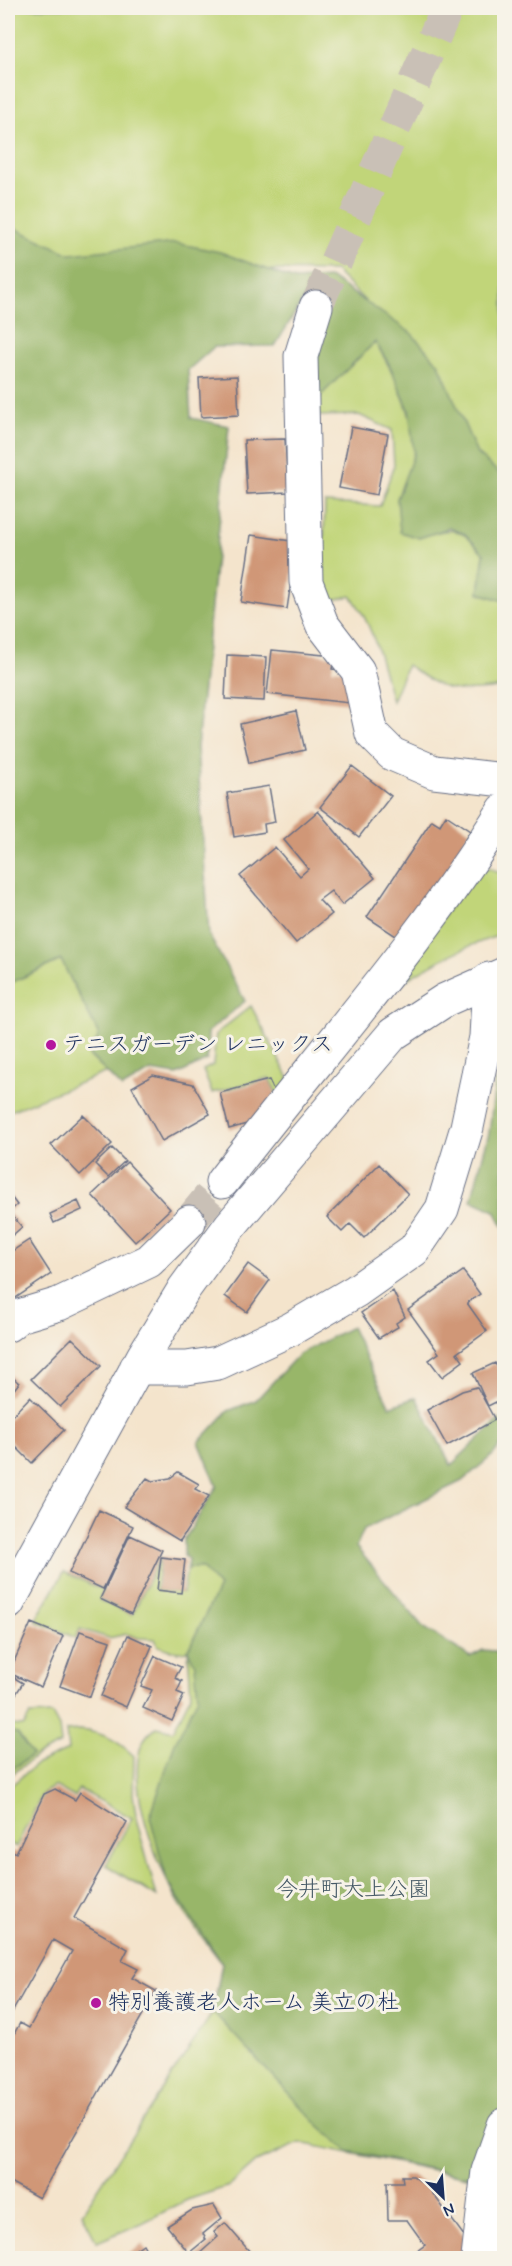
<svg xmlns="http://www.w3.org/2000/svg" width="512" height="2266" font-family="Mynerve,'Klee One',sans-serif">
<rect width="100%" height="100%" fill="#f7f3e8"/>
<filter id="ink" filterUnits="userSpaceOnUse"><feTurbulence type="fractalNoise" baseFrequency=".0167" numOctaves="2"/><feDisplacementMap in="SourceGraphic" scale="12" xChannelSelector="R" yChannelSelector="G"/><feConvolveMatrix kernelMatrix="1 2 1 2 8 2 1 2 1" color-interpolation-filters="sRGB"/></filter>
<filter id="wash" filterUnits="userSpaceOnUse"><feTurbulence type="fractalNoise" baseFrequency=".008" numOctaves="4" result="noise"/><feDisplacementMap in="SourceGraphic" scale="24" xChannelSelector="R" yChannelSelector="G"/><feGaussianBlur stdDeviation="1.35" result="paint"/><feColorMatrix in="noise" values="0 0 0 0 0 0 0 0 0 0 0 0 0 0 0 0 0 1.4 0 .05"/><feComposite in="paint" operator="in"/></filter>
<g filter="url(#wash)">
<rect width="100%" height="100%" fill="#f4e4cc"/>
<path fill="#c1d579" stroke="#6e826c" stroke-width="1.5" d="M8 8H504V518L398 334 335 271 257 270 8 334Z
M375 342C391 367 421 426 413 455 410 470 402 485 397 499L419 538C454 526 459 526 484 554L479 593 504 601V685C496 690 486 689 477 690 444 693 433 683 407 665L392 701C382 666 374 625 351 596L327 601 323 571 325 503 380 506 394 465 392 430 359 415 318 416 315 401Z
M482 865 504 874V934C459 947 420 970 381 996Z
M61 960 99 1035 89 1056 107 1072 8 1112V984Z
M251 1006 292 1084 280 1100 269 1078 212 1093 203 1070 213 1065 216 1034Z
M160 1557 156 1590 183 1593 187 1568H202L219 1587 188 1650 504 1718V2105L482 2180 300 2143 256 2162 229 2186 187 2200 142 2223 97 2242 82 2213 213 2012 222 1963C202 1938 180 1909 167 1880 151 1847 115 1750 157 1727L173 1731 191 1695 188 1651 177 1652 158 1646 155 1639 139 1638 127 1634 109 1638 80 1629 76 1638 35 1621 64 1572 103 1590 99 1600 132 1615Z
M52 1714 59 1727 61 1744 36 1756 8 1777V1725L24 1726 30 1715Z
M80 1730C104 1733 117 1740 134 1756L133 1794 137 1822 157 1897 106 1865 132 1818 79 1789 74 1797 55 1786 43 1793 16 1847 8 1842V1788L37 1764 68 1750 66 1731Z"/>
<path fill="#98b669" stroke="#5a7264" stroke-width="1.5" d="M8 227H12L70 254 176 243 220 252 295 280 331 278 411 333 439 364 477 454 504 477V601L479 593 484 554 465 534 449 528 419 538 400 532 397 499 414 453 409 410 389 364 375 342 315 401 304 298 275 346 214 347 188 370 191 418 229 426 197 747 209 935 245 1001 208 1032 207 1060 177 1075 151 1071 122 1088 89 1055 99 1035 61 960 8 984Z
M504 1073V1228L495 1211 471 1200 489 1133 495 1083Z
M351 1327 390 1407 416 1397 451 1465 504 1415V1441L493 1455 462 1481 364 1529 356 1547 423 1627 470 1657 483 1650 504 1652V2046L500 2057C512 2096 493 2142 482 2180L348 2151 315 2122 213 2012 222 1963 167 1881 150 1817 174 1745 198 1697 195 1665 188 1650 219 1587 202 1568H187L188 1559 184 1556V1540L217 1486 199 1442 228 1411 256 1400 299 1354Z
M8 1730 18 1734 32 1755 8 1772Z
M504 2147V2222H492Z"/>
<g id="blocks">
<path fill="#d09777" d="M237 376 239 415 201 417 199 378Z
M351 427 388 434 377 495 339 488Z
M285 439 288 492 247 494 244 440Z
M251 535 297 542 287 609 241 602Z
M272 650 334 656 332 669 353 671 350 703 267 694Z
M227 655 266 657 264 701 225 699Z
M296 711 305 750 249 763 240 724Z
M352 766 391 796 359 837 320 807Z
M269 786 275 822 264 824 265 832 234 837 227 793Z
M318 811 375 878 342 905 331 891 319 900 332 914 296 943 240 876 275 847 300 876 308 869 284 840Z
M446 815 470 831 464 841 470 845 405 942 367 917 432 820 440 825Z
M153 1075 193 1084 210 1114 162 1141 132 1087Z
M269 1080 278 1100 264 1119 229 1129 220 1093Z
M83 1115 112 1144 80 1175 51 1145Z
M112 1148 125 1161 108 1177 95 1164Z
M127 1162 170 1209 135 1242 92 1195Z
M379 1164 408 1194 364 1238 350 1224 342 1232 327 1217Z
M8 1193 17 1205 8 1213Z
M78 1201 82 1210 54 1223 50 1214Z
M10 1213 22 1227 8 1239V1215Z
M29 1240 51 1274 8 1303V1254Z
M248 1264 270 1280 247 1312 225 1296Z
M463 1271 480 1294 467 1303 487 1331 457 1353 463 1361 442 1377 429 1360 439 1353 408 1310Z
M393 1291 405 1317 396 1323 398 1327 379 1338 361 1313Z
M72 1338 101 1366 60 1407 31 1379Z
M495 1363 498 1368 504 1365V1398L488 1406 473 1373Z
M8 1373 19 1383 8 1397Z
M477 1387 495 1420 447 1446 427 1410 462 1391Z
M30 1397 64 1430 32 1463 8 1439V1420Z
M178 1472 199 1484 195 1489 209 1496 180 1541 124 1507 147 1478 152 1481 170 1478Z
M99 1510 133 1526 103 1589 69 1573Z
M130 1535 162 1550 131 1614 100 1599Z
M161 1557 185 1560 181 1593 157 1590Z
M31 1623 63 1636 41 1687 9 1673Z
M80 1631 110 1641 90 1697 60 1686Z
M128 1635 152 1646 126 1707 101 1696Z
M155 1656 181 1667 175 1678 182 1681 177 1692 184 1695 172 1721 143 1708 152 1690 141 1686Z
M8 1674 23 1683 16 1694 8 1688Z
M55 1789 75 1800 80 1792 127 1822 74 1918 128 1949 122 1961 138 1969 132 1978 156 1991 39 2198 8 2181V2045L20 2023 29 2028 72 1951 53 1940 10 2016 8 2015V1848L16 1853 44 1794Z
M402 2176H413L428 2187 473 2248 459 2258H419L414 2253 425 2245 407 2220H388L387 2182H403Z
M214 2205 222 2218 203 2234 206 2239 189 2253 167 2226 192 2210Z
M225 2223 251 2253 243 2258H199L197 2256 218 2237 214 2232Z
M143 2244 151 2258H123Z
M14 2252 24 2258H9Z"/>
</g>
</g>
<g filter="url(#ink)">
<use href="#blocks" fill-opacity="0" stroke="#676e84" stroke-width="1.5"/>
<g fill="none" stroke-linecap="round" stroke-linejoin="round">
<path stroke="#c9c0b6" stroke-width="33" stroke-dasharray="33 16" stroke-linecap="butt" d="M316 307 447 8
M189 1222 222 1182"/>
<defs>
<path id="minor" d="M316 307 301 356 306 582 322 624 358 671 372 734 392 754 434 772 504 780
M222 1182C317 1058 421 943 504 810
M8 1325 19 1316 59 1304 149 1261 189 1222
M136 1368H187L218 1363 291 1329 356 1291 414 1250 442 1209 467 1127 486 1037 489 979
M478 2258 488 2171 504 2125"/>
<path id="tertiary" d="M8 1603 144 1355 184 1289 230 1226 393 1034 445 1000 504 974"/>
</defs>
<use href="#minor" stroke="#676e84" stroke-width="35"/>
<use href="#tertiary" stroke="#676e84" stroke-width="35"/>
<use href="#minor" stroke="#fff" stroke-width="33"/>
<use href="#tertiary" stroke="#fff" stroke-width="33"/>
</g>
</g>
<g fill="#b5179e" stroke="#f7f3e8" stroke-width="2">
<circle cx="51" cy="1045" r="6"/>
<circle cx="96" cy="2003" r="6"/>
</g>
<g text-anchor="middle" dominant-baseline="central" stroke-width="6" stroke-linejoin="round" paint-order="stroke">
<g font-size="22" fill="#1b2f5e" stroke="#f7f3e8" text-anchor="start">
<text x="63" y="1045">テニスガーデン レニックス</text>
<text x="108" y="2003">特別養護老人ホーム 美立の杜</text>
</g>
<g font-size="22" fill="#445865" stroke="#f7f3e8">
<text x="353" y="1890">今井町大上公園</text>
</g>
</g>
<rect width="512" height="2266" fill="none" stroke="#f7f3e8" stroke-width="30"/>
<g transform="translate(443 2197) rotate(155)" stroke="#f7f3e8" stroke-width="4.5" paint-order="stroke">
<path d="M0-4.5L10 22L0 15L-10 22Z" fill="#1b2f5e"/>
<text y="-9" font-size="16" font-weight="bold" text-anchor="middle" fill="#1b2f5e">N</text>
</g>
</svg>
